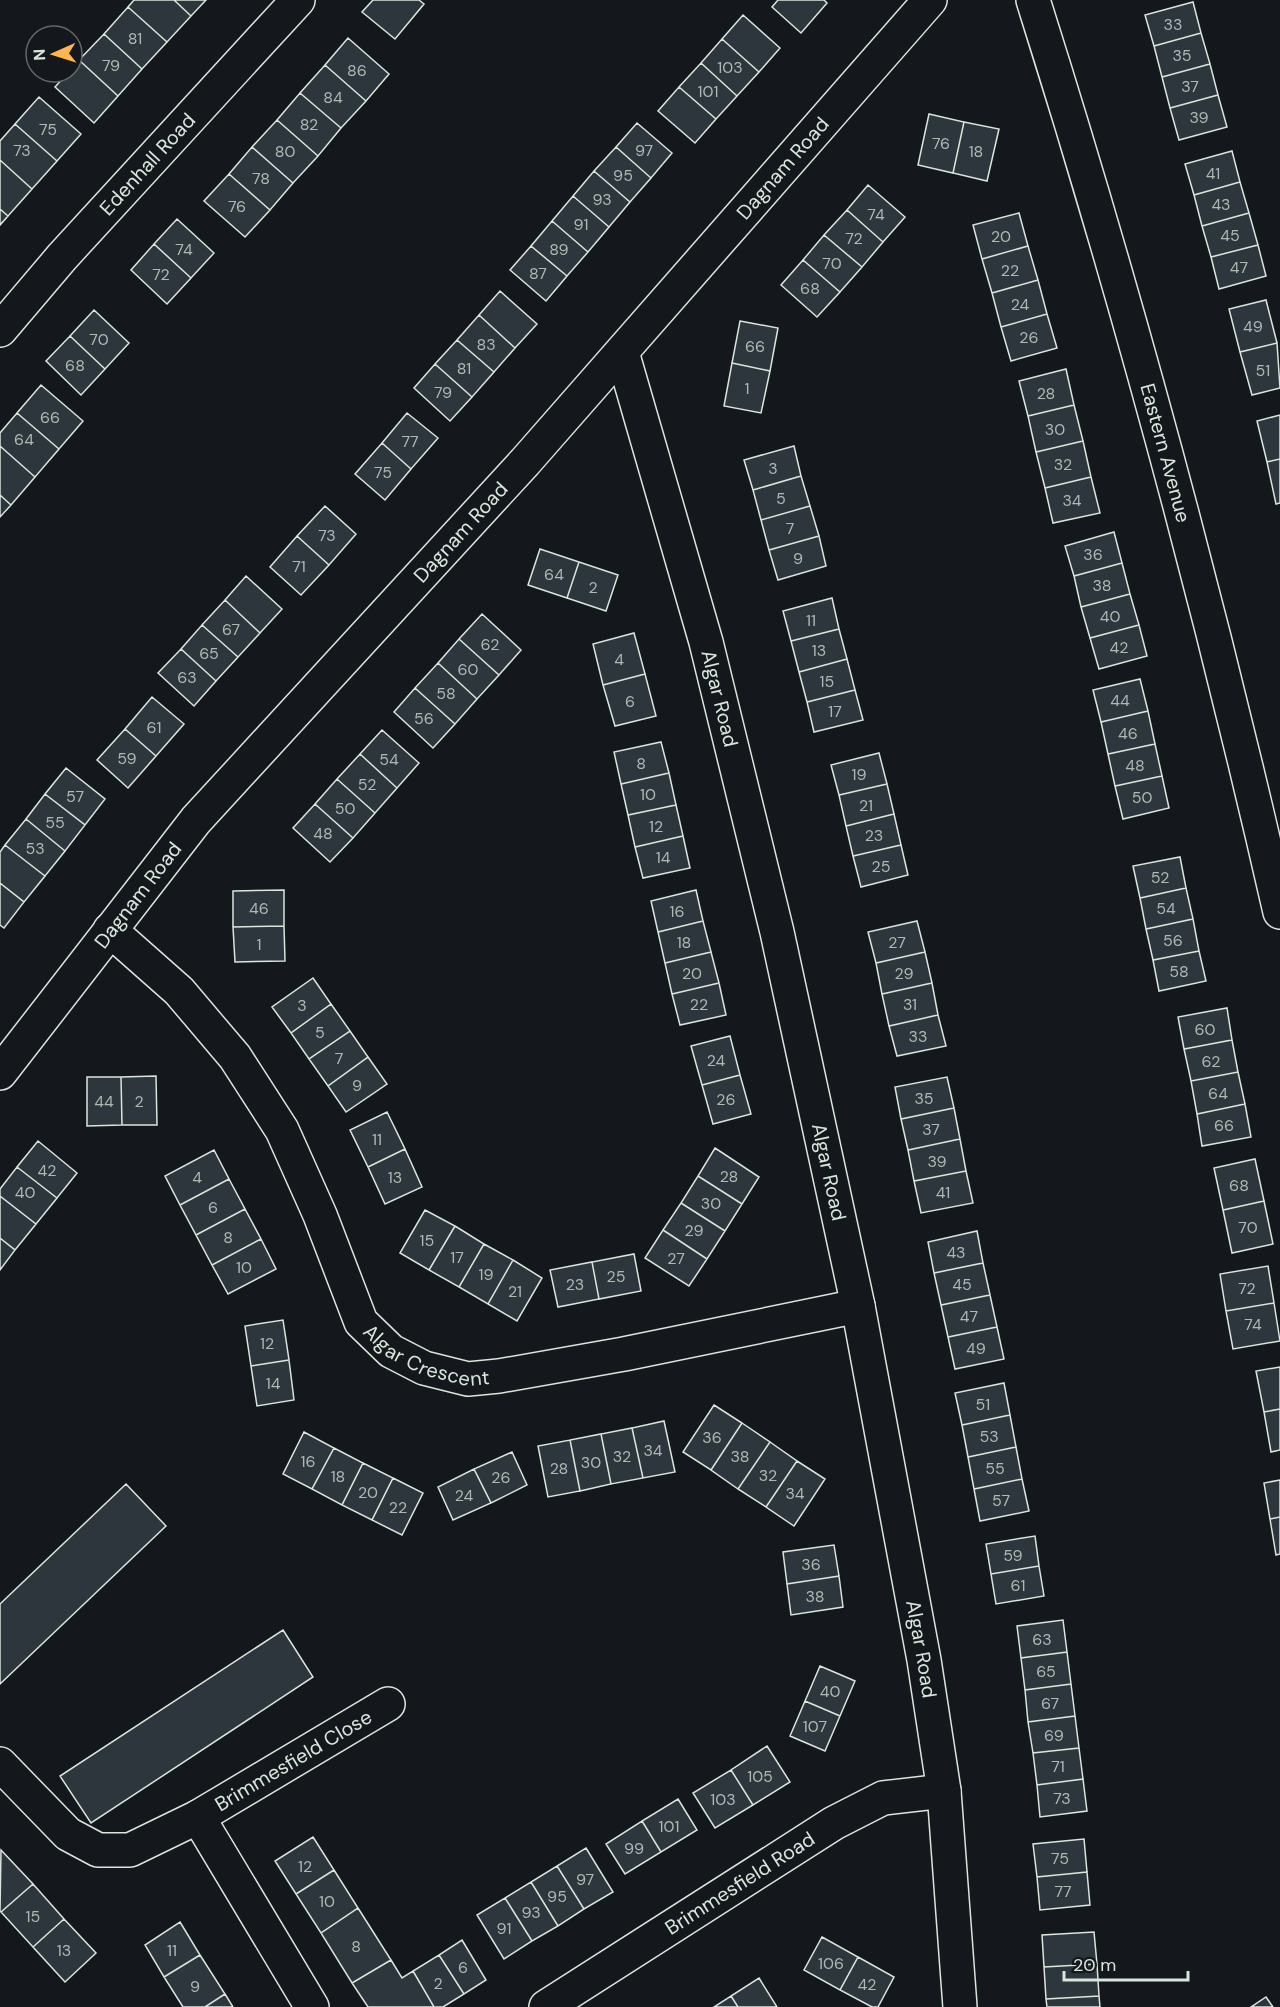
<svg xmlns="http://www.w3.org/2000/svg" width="1280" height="2007" font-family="'DM Sans',sans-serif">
<rect width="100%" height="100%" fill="#14181c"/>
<path fill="#2c363c" stroke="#d8e6dc" stroke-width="1.5" d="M134 0H174L191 16 167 42 128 7Z
M174 0H206L191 16Z
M373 0H419L424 4 395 39 362 12Z
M778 0H824L827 3 801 33 772 7Z
M1193 2 1201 33 1154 46 1145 15Z
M128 7 167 42 142 69 104 34Z
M743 15 780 48 759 72 722 39Z
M1201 33 1210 64 1162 77 1154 46Z
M104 34 142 69 118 96 79 60Z
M348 38 389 74 366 101 325 65Z
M722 39 759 72 737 96 701 63Z
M79 60 118 96 94 123 55 87 69 72H72Z
M701 63 737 96 716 119 679 87Z
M1210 64 1218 95 1170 108 1162 77Z
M325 65 366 101 341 128 300 93Z
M679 87 716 119 695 143 658 111Z
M300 93 341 128 318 156 277 120Z
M1218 95 1227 127 1179 140 1170 108Z
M39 97 81 134 57 161 15 124Z
M929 114 964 122 953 173 918 165Z
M277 120 318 156 293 183 252 147Z
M964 122 999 129 987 181 953 173Z
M637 123 672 153 651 178 616 147Z
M15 124 57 161 32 189 0 160V141Z
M252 147 293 183 270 210 229 174Z
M616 147 651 178 630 202 594 171Z
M1232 151 1240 182 1194 195 1185 164Z
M0 160 32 189 8 216 0 209Z
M594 171 630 202 609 227 573 196Z
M229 174 270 210 245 237 204 201Z
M1240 182 1249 213 1202 226 1194 195Z
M868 185 905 217 883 242 847 210Z
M573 196 609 227 588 252 552 221Z
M0 209 8 216 0 225Z
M847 210 883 242 862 267 824 235Z
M1019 213 1028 246 982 259 973 225Z
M1249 213 1258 245 1211 257 1202 226Z
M177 219 214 253 191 278 154 244Z
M552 221 588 252 567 276 531 246Z
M824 235 862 267 840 292 803 260Z
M154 244 191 278 167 304 131 270Z
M1258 245 1266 276 1219 289 1211 257Z
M531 246 567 276 546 301 510 270Z
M1028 246 1038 280 992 293 982 259Z
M803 260 840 292 817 317 781 285Z
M1038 280 1047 314 1001 327 992 293Z
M500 291 537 324 515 348 479 315Z
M1266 300 1277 343 1240 352 1229 309Z
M94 310 129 343 105 369 70 336Z
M1047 314 1057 348 1011 361 1001 327Z
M479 315 515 348 494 372 457 340Z
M740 321 778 328 770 371 732 363Z
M70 336 105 369 81 395 46 361Z
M457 340 494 372 472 397 435 364Z
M1277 343 1280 388 1252 395 1240 352Z
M732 363 770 371 761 413 724 406Z
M435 364 472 397 450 421 414 388Z
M1066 369 1074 405 1028 416 1019 381Z
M41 385 83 421 59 449 17 413Z
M1074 405 1083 441 1036 452 1028 416Z
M17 413 59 449 35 477 0 446V433Z
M407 413 438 438 411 469 382 443Z
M1280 415V459L1267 462 1257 421Z
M1083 441 1091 477 1045 488 1036 452Z
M382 443 411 469 385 500 355 474Z
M0 446 35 477 11 505 0 495Z
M794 446 801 476 753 490 744 460Z
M1280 459V503L1276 504 1267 462Z
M801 476 810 506 761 520 753 490Z
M1091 477 1100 513 1053 523 1045 488Z
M0 495 11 505 0 517Z
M325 506 356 534 329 565 297 536Z
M810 506 819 536 769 550 761 520Z
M1114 532 1122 563 1074 576 1065 546Z
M297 536 329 565 301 595 270 567Z
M819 536 826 566 778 580 769 550Z
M540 549 579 562 567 598 528 585Z
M579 562 618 575 606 611 567 598Z
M1122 563 1130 594 1081 607 1074 576Z
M246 576 282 609 260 633 225 600Z
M1130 594 1139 625 1090 638 1081 607Z
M832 598 839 629 791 641 783 611Z
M225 600 260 633 238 657 202 625Z
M482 614 521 650 499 675 459 639Z
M202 625 238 657 216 681 181 649Z
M1139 625 1147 656 1099 669 1090 638Z
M839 629 847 659 799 672 791 641Z
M634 633 645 674 603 685 593 644Z
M459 639 499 675 477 699 438 663Z
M181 649 216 681 194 706 158 673Z
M847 659 855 690 807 702 799 672Z
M438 663 477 699 455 724 415 688Z
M645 674 656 716 615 726 603 685Z
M1140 679 1148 711 1101 722 1093 690Z
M415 688 455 724 433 748 394 712Z
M855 690 863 720 814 732 807 702Z
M152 697 184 724 156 756 125 729Z
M1148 711 1155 744 1108 754 1101 722Z
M125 729 156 756 128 788 97 760Z
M382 730 419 763 397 788 360 754Z
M661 742 669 773 621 784 614 752Z
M1155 744 1162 776 1115 786 1108 754Z
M879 753 887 784 839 795 831 765Z
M360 754 397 788 375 813 337 779Z
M66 768 105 799 85 825 45 794Z
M669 773 676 805 628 815 621 784Z
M1162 776 1169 808 1123 819 1115 786Z
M337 779 375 813 353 838 315 804Z
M887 784 894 814 846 826 839 795Z
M45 794 85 825 65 851 26 819Z
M315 804 353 838 330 862 293 828Z
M676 805 683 836 635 847 628 815Z
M894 814 901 845 853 856 846 826Z
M26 819 65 851 45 876 5 845Z
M683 836 690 868 643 878 635 847Z
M5 845 45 876 24 902 0 883V852Z
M901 845 908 875 861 887 853 856Z
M1180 857 1186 888 1140 898 1133 866Z
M0 883 24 902 4 928 0 925Z
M1186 888 1193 919 1146 929 1140 898Z
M284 890V926L233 927V891Z
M696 890 703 921 658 932 651 901Z
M1193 919 1199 951 1153 960 1146 929Z
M703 921 711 952 665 963 658 932Z
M917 921 925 952 876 963 868 932Z
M284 926 285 961 235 962 233 927Z
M1199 951 1206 981 1159 991 1153 960Z
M711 952 719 983 672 994 665 963Z
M925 952 932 983 882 994 876 963Z
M313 978 331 1004 291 1033 272 1007Z
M719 983 726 1015 680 1025 672 994Z
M932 983 938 1015 889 1026 882 994Z
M331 1004 350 1031 309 1059 291 1033Z
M1227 1008 1232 1040 1184 1049 1178 1017Z
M938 1015 946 1046 897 1056 889 1026Z
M350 1031 368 1057 328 1086 309 1059Z
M730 1036 740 1075 702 1085 691 1046Z
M1232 1040 1238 1072 1191 1081 1184 1049Z
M368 1057 387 1084 346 1112 328 1086Z
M1238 1072 1245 1104 1197 1114 1191 1081Z
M740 1075 751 1114 713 1124 702 1085Z
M156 1076 157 1125H122L121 1077Z
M87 1077H121L122 1125 87 1126Z
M947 1077 954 1108 901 1119 895 1087Z
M1245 1104 1251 1137 1202 1146 1197 1114Z
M954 1108 960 1139 908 1150 901 1119Z
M387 1112 405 1149 368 1167 350 1130Z
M960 1139 966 1171 914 1181 908 1150Z
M38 1141 77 1173 57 1198 17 1167Z
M715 1148 759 1177 742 1204 698 1176Z
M405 1149 422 1187 385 1204 368 1167Z
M214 1150 229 1179 180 1205 165 1176Z
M1255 1159 1264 1201 1223 1210 1214 1168Z
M17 1167 57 1198 36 1224 0 1196V1189Z
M966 1171 973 1203 921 1213 914 1181Z
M698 1176 742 1204 725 1231 681 1203Z
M229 1179 245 1209 196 1235 180 1205Z
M0 1196 36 1224 15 1250 0 1238Z
M1264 1201 1273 1244 1232 1253 1223 1210Z
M681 1203 725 1231 707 1259 663 1230Z
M245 1209 261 1239 212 1265 196 1235Z
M425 1210 455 1226 429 1270 400 1253Z
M455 1226 484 1244 459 1287 429 1270Z
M663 1230 707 1259 689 1286 645 1258Z
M977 1231 983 1263 934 1273 928 1242Z
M0 1238 15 1250 0 1270Z
M261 1239 276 1269 228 1294 212 1265Z
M484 1244 513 1260 488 1304 459 1287Z
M634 1254 641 1291 599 1299 592 1262Z
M513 1260 542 1278 517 1321 488 1304Z
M592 1262 599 1299 558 1307 550 1270Z
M983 1263 990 1295 941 1305 934 1273Z
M1268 1266 1274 1303 1226 1311 1220 1274Z
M990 1295 997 1327 948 1337 941 1305Z
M1274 1303 1280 1341 1233 1349 1226 1311Z
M283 1320 289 1360 251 1366 245 1326Z
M997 1327 1004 1359 955 1369 948 1337Z
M289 1360 294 1400 257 1406 251 1366Z
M1280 1367V1409L1264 1412 1256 1371Z
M1004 1383 1010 1415 962 1425 955 1393Z
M714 1405 742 1423 711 1470 683 1452Z
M1280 1409V1450L1271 1452 1264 1412Z
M1010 1415 1016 1447 968 1457 962 1425Z
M664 1421 675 1472 643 1478 632 1428Z
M742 1423 770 1442 738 1489 711 1470Z
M632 1428 643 1478 611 1484 601 1434Z
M304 1432 334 1448 312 1489 283 1474Z
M601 1434 611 1484 580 1491 570 1440Z
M570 1440 580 1491 548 1497 538 1446Z
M770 1442 797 1461 766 1507 738 1489Z
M1016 1447 1022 1479 974 1489 968 1457Z
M334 1448 363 1463 342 1505 312 1489Z
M512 1452 527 1485 491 1503 474 1469Z
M797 1461 825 1479 794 1526 766 1507Z
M363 1463 393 1478 372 1520 342 1505Z
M474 1469 491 1503 453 1520 438 1487Z
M393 1478 423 1493 402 1535 372 1520Z
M1022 1479 1029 1511 980 1521 974 1489Z
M1280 1480V1517L1270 1519 1264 1483Z
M126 1484 166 1526 0 1684V1604Z
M1280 1517V1554L1276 1555 1270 1519Z
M1035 1536 1039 1566 991 1574 986 1544Z
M834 1545 839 1576 787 1584 783 1552Z
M1039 1566 1044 1596 996 1604 991 1574Z
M839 1576 843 1607 791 1615 787 1584Z
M1063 1620 1067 1652 1021 1658 1017 1626Z
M283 1630 313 1677 91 1823 60 1776Z
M1067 1652 1071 1684 1025 1690 1021 1658Z
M820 1666 855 1681 840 1716 805 1701Z
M1071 1684 1075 1716 1028 1722 1025 1690Z
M805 1701 840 1716 825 1751 790 1736Z
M1075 1716 1079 1748 1033 1753 1028 1722Z
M767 1746 790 1782 753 1805 731 1770Z
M1079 1748 1083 1779 1037 1785 1033 1753Z
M731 1770 753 1805 715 1828 693 1793Z
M1083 1779 1087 1811 1040 1817 1037 1785Z
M678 1799 697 1830 661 1852 642 1821Z
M642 1821 661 1852 625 1874 606 1844Z
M313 1837 334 1870 296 1894 275 1861Z
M1084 1839 1087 1872 1037 1877 1033 1844Z
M586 1848 613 1892 584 1909 557 1866Z
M1 1850 33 1884 1 1912 0 1911Z
M557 1866 584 1909 558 1926 531 1882Z
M334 1870 358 1908 321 1933 296 1894Z
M1087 1872 1090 1905 1040 1910 1037 1877Z
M531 1882 558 1926 532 1941 505 1898Z
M33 1884 64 1919 33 1947 1 1912Z
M505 1898 532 1941 504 1959 477 1915Z
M358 1908 391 1960 352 1983 321 1933Z
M64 1919 96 1953 65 1982 33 1947Z
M180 1922 200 1955 164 1977 145 1945Z
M1094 1932 1097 1964 1044 1967 1042 1935Z
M822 1937 858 1957 840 1990 804 1970Z
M462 1940 486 1980 464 1994 439 1955Z
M200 1955 225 1994 205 2007H183L164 1977Z
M439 1955 464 1994 443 2007H434L413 1971Z
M858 1957 894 1977 878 2007H872L840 1990Z
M391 1960 402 1978 413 1971 434 2007H368L352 1983Z
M1097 1964 1099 1996 1046 1999 1044 1967Z
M759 1978 777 2007H738L731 1996Z
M225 1994 233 2007H205Z
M731 1996 738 2007H714Z
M1099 1996 1100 2007H1047L1046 1999Z
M1266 1997 1273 2007H1251Z"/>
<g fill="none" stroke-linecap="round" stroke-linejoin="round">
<defs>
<g id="minor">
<path id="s1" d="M1033 0C1128 300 1210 605 1280 912"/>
<path id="s2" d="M0 330 62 257 298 0"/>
<path id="s3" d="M622 352 706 642 777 932 858 1306 924 1660 944 1791 960 2007"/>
<path id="s4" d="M110 930 179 991 235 1057 282 1130 320 1215 361 1322 391 1351 424 1368 468 1379 499 1376 624 1354 858 1306"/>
<path id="s5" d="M0 1073 196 820 525 462 930 0"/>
<path id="s6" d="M0 1764 68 1834 98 1850H130L198 1817 388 1704"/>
<path d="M198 1817 312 2007"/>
<path id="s7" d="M546 2007 834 1823 883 1798 944 1791"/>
</g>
</defs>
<use href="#minor" stroke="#d8e6dc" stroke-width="36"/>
<use href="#minor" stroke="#14181c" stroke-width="33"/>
</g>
<g text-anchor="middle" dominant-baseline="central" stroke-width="4.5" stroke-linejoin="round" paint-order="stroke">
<g font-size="16" fill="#adbab4">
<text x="1173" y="24">33</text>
<text x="135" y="38">81</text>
<text x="1182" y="55">35</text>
<text x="111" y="65">79</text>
<text x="730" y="67">103</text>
<text x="357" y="70">86</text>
<text x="1190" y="86">37</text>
<text x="708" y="91">101</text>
<text x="333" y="97">84</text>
<text x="1199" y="117">39</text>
<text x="309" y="124">82</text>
<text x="48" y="129">75</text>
<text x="941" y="143">76</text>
<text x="22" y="150">73</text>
<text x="644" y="150">97</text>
<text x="285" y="151">80</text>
<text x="976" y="151">18</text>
<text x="1213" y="173">41</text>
<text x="623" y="175">95</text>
<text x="261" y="178">78</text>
<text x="602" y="199">93</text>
<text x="1221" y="204">43</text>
<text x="237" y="206">76</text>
<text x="876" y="214">74</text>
<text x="581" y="224">91</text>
<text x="1230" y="235">45</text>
<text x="1001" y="236">20</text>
<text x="854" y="238">72</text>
<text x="184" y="249">74</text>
<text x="559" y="249">89</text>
<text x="832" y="263">70</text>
<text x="1239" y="267">47</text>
<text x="1010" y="270">22</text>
<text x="538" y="273">87</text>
<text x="161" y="274">72</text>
<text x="810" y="288">68</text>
<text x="1020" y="304">24</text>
<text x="1253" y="326">49</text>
<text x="1029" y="337">26</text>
<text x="99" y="339">70</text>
<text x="486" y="344">83</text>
<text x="755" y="346">66</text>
<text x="75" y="365">68</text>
<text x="464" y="368">81</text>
<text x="1263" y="370">51</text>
<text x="747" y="388">1</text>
<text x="443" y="392">79</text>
<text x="1046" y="393">28</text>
<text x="50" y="417">66</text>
<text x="1055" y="429">30</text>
<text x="24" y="439">64</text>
<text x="410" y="441">77</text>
<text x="1063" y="464">32</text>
<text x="773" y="468">3</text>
<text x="383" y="472">75</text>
<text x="781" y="498">5</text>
<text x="1072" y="500">34</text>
<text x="790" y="528">7</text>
<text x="327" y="535">73</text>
<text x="1093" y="554">36</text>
<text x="798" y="558">9</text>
<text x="299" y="566">71</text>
<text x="554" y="574">64</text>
<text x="1102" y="585">38</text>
<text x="593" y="587">2</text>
<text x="1110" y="616">40</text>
<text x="811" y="620">11</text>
<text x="231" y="629">67</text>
<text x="490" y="644">62</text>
<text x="1119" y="647">42</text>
<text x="819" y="650">13</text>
<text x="209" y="653">65</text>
<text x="619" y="659">4</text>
<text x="468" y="669">60</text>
<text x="187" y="677">63</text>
<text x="827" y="681">15</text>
<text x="446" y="693">58</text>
<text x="1120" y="700">44</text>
<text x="630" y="701">6</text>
<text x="835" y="711">17</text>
<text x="424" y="718">56</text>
<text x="154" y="727">61</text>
<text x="1128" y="733">46</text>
<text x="127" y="758">59</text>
<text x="389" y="759">54</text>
<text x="641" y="763">8</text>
<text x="1135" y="765">48</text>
<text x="859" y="774">19</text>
<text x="367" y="784">52</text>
<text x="648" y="794">10</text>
<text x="75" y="796">57</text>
<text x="1142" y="797">50</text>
<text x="866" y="805">21</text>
<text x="345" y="808">50</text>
<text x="55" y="822">55</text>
<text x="656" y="826">12</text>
<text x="323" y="833">48</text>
<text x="874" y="835">23</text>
<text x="35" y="848">53</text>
<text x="663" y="857">14</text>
<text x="881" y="866">25</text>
<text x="1160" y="877">52</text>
<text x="259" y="908">46</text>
<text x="1166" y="908">54</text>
<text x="677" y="911">16</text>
<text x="1173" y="940">56</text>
<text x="684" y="942">18</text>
<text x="897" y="942">27</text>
<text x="259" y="944">1</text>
<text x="1179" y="971">58</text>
<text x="692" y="973">20</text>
<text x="904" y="973">29</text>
<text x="699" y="1004">22</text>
<text x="910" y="1004">31</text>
<text x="302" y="1005">3</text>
<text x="1205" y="1029">60</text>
<text x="320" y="1032">5</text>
<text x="918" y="1036">33</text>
<text x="339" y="1058">7</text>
<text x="716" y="1060">24</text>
<text x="1211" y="1061">62</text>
<text x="357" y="1085">9</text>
<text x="1218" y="1093">64</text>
<text x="924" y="1098">35</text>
<text x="726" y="1099">26</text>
<text x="104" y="1101">44</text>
<text x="139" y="1101">2</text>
<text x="1224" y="1125">66</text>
<text x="931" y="1129">37</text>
<text x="377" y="1139">11</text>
<text x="937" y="1161">39</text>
<text x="47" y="1170">42</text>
<text x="729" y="1176">28</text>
<text x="197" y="1177">4</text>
<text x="395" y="1177">13</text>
<text x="1239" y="1185">68</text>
<text x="25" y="1192">40</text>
<text x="943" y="1192">41</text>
<text x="711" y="1203">30</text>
<text x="213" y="1207">6</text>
<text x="1248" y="1227">70</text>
<text x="694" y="1230">29</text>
<text x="228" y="1237">8</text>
<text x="427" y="1240">15</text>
<text x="956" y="1252">43</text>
<text x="457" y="1257">17</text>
<text x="676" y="1258">27</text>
<text x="244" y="1267">10</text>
<text x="486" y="1274">19</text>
<text x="616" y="1276">25</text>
<text x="575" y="1284">23</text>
<text x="962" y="1284">45</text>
<text x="1247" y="1288">72</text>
<text x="515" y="1291">21</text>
<text x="969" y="1316">47</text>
<text x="1253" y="1324">74</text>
<text x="267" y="1343">12</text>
<text x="976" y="1348">49</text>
<text x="273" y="1383">14</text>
<text x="983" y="1404">51</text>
<text x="989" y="1436">53</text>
<text x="712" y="1437">36</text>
<text x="653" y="1450">34</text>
<text x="622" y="1456">32</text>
<text x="740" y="1456">38</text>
<text x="308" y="1461">16</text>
<text x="591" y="1462">30</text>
<text x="559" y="1468">28</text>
<text x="995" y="1468">55</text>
<text x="768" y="1475">32</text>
<text x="338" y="1476">18</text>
<text x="501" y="1477">26</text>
<text x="368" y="1492">20</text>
<text x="795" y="1493">34</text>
<text x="464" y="1495">24</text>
<text x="1001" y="1500">57</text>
<text x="398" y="1507">22</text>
<text x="1013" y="1555">59</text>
<text x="811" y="1564">36</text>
<text x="1018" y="1585">61</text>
<text x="815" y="1596">38</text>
<text x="1042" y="1639">63</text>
<text x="1046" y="1671">65</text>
<text x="830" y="1691">40</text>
<text x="1050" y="1703">67</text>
<text x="815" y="1726">107</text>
<text x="1054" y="1735">69</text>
<text x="1058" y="1766">71</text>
<text x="760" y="1776">105</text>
<text x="1062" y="1798">73</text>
<text x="723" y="1799">103</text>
<text x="669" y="1826">101</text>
<text x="634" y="1848">99</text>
<text x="1060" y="1858">75</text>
<text x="305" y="1866">12</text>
<text x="585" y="1879">97</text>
<text x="1063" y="1891">77</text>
<text x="557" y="1896">95</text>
<text x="327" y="1901">10</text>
<text x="531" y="1912">93</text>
<text x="33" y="1916">15</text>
<text x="504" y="1928">91</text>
<text x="356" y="1946">8</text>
<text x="64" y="1950">13</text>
<text x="172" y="1950">11</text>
<text x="831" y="1963">106</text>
<text x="463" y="1967">6</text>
<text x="438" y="1983">2</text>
<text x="867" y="1984">42</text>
<text x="195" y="1986">9</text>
</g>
<g font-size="20" fill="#d8e6dc" stroke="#14181c">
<text stroke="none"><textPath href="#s2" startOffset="222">Edenhall Road</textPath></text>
<text stroke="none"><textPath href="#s5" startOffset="1197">Dagnam Road</textPath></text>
<text stroke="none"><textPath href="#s1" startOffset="472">Eastern Avenue</textPath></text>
<text stroke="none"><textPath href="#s5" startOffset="711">Dagnam Road</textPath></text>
<text stroke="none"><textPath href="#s3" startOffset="360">Algar Road</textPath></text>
<text stroke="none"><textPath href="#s5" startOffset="225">Dagnam Road</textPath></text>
<text stroke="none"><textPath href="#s3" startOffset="846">Algar Road</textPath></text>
<text stroke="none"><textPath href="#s4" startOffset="550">Algar Crescent</textPath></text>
<text stroke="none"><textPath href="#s3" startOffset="1332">Algar Road</textPath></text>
<text stroke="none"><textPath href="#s6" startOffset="350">Brimmesfield Close</textPath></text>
<text stroke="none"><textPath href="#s7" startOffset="230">Brimmesfield Road</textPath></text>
</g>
</g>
<g transform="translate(54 54) rotate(267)"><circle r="28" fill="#14181c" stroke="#626a69" stroke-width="1.5"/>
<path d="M0-4.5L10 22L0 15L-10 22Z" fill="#ffb74d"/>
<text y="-9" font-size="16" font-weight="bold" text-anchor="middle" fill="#d8e6dc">N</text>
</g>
<path d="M1064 1971v9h124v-9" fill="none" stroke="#d8e6dc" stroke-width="3"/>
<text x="1073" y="1971" font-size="18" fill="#d8e6dc" stroke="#14181c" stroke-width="4.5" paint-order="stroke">20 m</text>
</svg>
